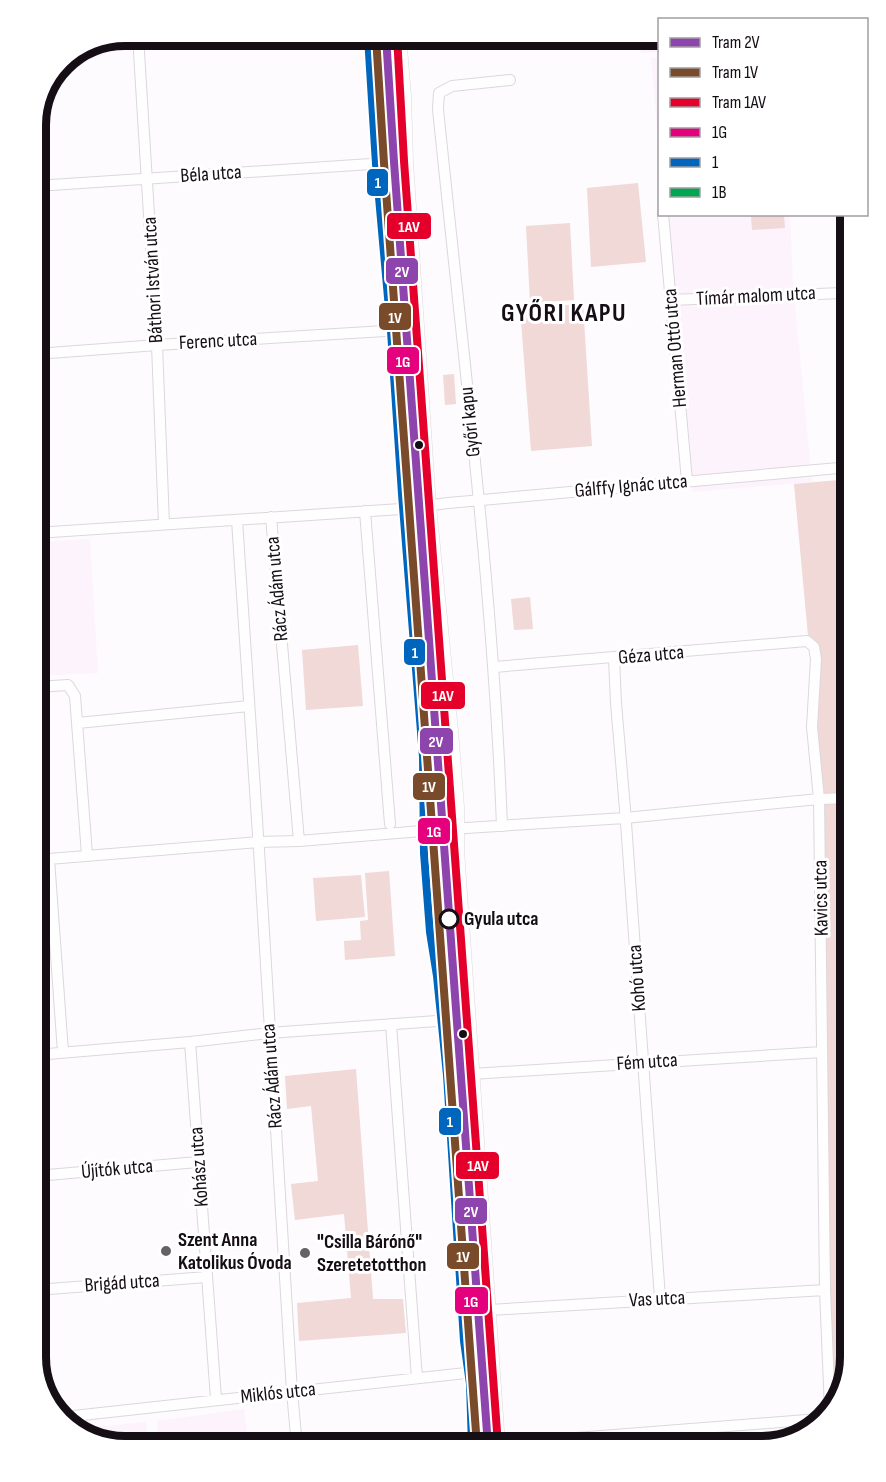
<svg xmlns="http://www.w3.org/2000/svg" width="886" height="1482" font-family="'Sofia Sans Condensed',sans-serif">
<rect width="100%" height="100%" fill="#fdfbfd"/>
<path fill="#fdf3fd" d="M640 36H659V52L641 53Z
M659 57H660L659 152 651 58Z
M665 215H790L793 283 812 482 693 492Z
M90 539 98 673 36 676V542Z
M244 1409 249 1446H159L157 1421Z
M146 1422 149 1446H120L76 1431 74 1429Z"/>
<path fill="#f0d9d6" d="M638 183 646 262 591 267 587 188Z
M751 215H784L785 228 752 230Z
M570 223 574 300 530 303 526 226Z
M583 304 592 446 531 451 520 308Z
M454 374 456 404 445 405 443 375Z
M850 479V1357L842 1384 833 1383 829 1236 823 798 794 484Z
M530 597 533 629 514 630 511 599Z
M358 645 363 706 306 710 302 650Z
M389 871 395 956 345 960 344 941 361 940 360 921 368 920 365 873Z
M361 875 365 917 316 921 313 878Z
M356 1069 373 1299H403L406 1333 299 1341 297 1303 351 1298 344 1214 295 1220 291 1184 318 1181 311 1106 287 1109 285 1076Z"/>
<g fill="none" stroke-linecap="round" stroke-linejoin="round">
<defs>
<path id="minor" d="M138 36 157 345 164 524
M36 186 386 163
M663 214 687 481
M670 300 842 293
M36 354 157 345 401 330
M365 511 390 824
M271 517 299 841
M237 520 259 850 292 1392 297 1446
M36 533 401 509 448 503 850 467
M614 658 616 703 625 809 660 1298
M494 667 807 641 814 647 816 659 812 727 819 799 825 1290 830 1410
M36 687 68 685 75 696 87 855
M78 723 249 706
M502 826C493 586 462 348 438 109L439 93 452 86 510 80
M49 859 63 1052
M36 860 258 842 299 841 434 830 625 818 819 799 850 798
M391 1024 417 1378
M190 1042 216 1399
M36 1055 190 1042 269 1033 451 1020
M472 1074 822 1052
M36 1176 198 1162
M36 1290 207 1277
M489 1310 825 1290
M64 1417 484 1371
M498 1444 819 1419"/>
<path id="tertiary" d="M378 36 386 163 401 330 412 493 433 757 434 852 440 931 447 975 457 1074 473 1309 474 1341 480 1383 483 1446
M399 36 404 96 406 162 429 506 451 731 457 807V850L498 1446"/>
</defs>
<use href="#minor" stroke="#dcd7dc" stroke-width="12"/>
<use href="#tertiary" stroke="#dcd7dc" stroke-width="15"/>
<use href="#minor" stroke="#fffeff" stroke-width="10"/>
<use href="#tertiary" stroke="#fffeff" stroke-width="14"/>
<defs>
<path id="bus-1" d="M378 36 386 163 401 330 412 493 433 757 434 852 440 931 447 975 457 1074 474 1341 480 1383 483 1446"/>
<path id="bus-2" d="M368 37 376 164 391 331 402 494 423 757 424 853 430 932 437 976 447 1075 464 1341 470 1384 472 1446"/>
<path id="bus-3" d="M389 36 396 162 411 329 422 492 443 756 444 852 450 930 457 974 467 1073 484 1340 490 1383 493 1446"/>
</defs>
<use href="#bus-1" stroke="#fff" stroke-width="12"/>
<use href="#bus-2" stroke="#fff" stroke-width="12"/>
<use href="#bus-3" stroke="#fff" stroke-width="12"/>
<use href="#bus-1" stroke="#e5007d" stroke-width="8"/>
<use href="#bus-2" stroke="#0065bd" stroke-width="8"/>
<use href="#bus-3" stroke="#00a651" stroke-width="8"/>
<defs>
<path id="tram-1" d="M386 36 394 162 488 1446"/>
<path id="tram-2" d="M376 37 384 163 477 1446"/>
<path id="tram-3" d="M397 36 404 161 498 1445"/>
</defs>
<use href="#tram-1" stroke="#fff" stroke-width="12"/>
<use href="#tram-2" stroke="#fff" stroke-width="12"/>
<use href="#tram-3" stroke="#fff" stroke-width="12"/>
<use href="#tram-1" stroke="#8e44ad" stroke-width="8"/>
<use href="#tram-2" stroke="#7a4b2a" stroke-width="8"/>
<use href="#tram-3" stroke="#e4002b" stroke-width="8"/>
</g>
<g fill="#150e15" stroke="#fff" stroke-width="2">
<circle cx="419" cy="445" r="5"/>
<circle cx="463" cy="1034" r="5"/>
</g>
<circle fill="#fff" stroke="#150e15" stroke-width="3" cx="449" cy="919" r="9"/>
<g fill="#666166" stroke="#fff" stroke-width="2">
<circle cx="166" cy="1251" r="6"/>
<circle cx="305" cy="1253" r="6"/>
</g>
<g text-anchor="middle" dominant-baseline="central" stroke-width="6" stroke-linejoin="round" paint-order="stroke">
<g font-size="20" fill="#150e15" stroke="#fff">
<text transform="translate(211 174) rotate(-4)">Béla utca</text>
<text transform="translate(153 280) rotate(-93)">Báthori István utca</text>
<text transform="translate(756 296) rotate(-3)">Tímár malom utca</text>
<text transform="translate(218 341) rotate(-3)">Ferenc utca</text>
<text transform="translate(675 348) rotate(-95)">Herman Ottó utca</text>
<text transform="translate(470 422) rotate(-96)">Győri kapu</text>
<text transform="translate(631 486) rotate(-5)">Gálffy Ignác utca</text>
<text transform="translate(277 589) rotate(-95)">Rácz Ádám utca</text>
<text transform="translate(651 655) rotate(-5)">Géza utca</text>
<text transform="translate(821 898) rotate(-91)">Kavics utca</text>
<text transform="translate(637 978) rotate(-94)">Kohó utca</text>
<text transform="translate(647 1062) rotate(-4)">Fém utca</text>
<text transform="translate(272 1076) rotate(-94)">Rácz Ádám utca</text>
<text transform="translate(199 1167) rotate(-94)">Kohász utca</text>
<text transform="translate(117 1169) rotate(-5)">Újítók utca</text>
<text transform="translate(122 1283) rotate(-4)">Brigád utca</text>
<text transform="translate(657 1299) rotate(-3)">Vas utca</text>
<text transform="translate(278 1393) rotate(-6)">Miklós utca</text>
</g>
<g font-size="20" font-weight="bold" fill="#150e15" stroke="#fff" text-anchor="start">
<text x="464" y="919">Gyula utca</text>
</g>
<g font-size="20" font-weight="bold" fill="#150e15" stroke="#fff" text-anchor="start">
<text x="178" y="1240">Szent Anna<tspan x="178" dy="23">Katolikus Óvoda</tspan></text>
<text x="317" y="1242">"Csilla Bárónő"<tspan x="317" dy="23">Szeretetotthon</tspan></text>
</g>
<g font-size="26" font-weight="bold" letter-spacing="1.5" fill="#150e15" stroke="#fff">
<text x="564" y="313">GYŐRI KAPU</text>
</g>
</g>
<path d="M0 0H886V1482H0ZM125 46H761A79 79 0 0 1 840 125V1357A79 79 0 0 1 761 1436H125A79 79 0 0 1 46 1357V125A79 79 0 0 1 125 46Z" fill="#fff" fill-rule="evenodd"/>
<path fill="none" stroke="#150e15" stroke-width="8" d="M125 46H761A79 79 0 0 1 840 125V1357A79 79 0 0 1 761 1436H125A79 79 0 0 1 46 1357V125A79 79 0 0 1 125 46Z"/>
<g stroke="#fff" stroke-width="2">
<rect x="366" y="168" width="23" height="29" rx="6" fill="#0065bd"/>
<rect x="386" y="212" width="46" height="28" rx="6" fill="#e4002b"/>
<rect x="385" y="257" width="34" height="28" rx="6" fill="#8e44ad"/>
<rect x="378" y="302" width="34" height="29" rx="6" fill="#7a4b2a"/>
<rect x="386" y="346" width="34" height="29" rx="6" fill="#e5007d"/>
<rect x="403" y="638" width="23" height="28" rx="6" fill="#0065bd"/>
<rect x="420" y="681" width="46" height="29" rx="6" fill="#e4002b"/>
<rect x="419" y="727" width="35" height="28" rx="6" fill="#8e44ad"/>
<rect x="412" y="772" width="34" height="29" rx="6" fill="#7a4b2a"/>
<rect x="417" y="817" width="34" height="28" rx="6" fill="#e5007d"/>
<rect x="438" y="1107" width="24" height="29" rx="6" fill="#0065bd"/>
<rect x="455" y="1151" width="45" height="29" rx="6" fill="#e4002b"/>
<rect x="454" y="1197" width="34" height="28" rx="6" fill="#8e44ad"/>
<rect x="446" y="1242" width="34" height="28" rx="6" fill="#7a4b2a"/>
<rect x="454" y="1286" width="35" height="29" rx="6" fill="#e5007d"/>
</g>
<g font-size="16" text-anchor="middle" font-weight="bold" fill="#fff">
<text x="378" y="188">1</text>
<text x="409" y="232">1AV</text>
<text x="402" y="277">2V</text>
<text x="395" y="323">1V</text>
<text x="403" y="367">1G</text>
<text x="415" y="658">1</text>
<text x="443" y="701">1AV</text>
<text x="436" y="747">2V</text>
<text x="429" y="792">1V</text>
<text x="434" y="837">1G</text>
<text x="450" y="1127">1</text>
<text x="478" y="1171">1AV</text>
<text x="471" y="1217">2V</text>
<text x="463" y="1262">1V</text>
<text x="471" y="1307">1G</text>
</g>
<rect x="658" y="18" width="210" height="198" fill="#ffffff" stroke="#a19fa1" stroke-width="1.5"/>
<rect x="670" y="38" width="30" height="9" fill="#8e44ad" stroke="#a19fa1" stroke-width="1.5"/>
<text x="712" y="48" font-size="18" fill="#150e15">Tram 2V</text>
<rect x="670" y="68" width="30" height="9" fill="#7a4b2a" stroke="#a19fa1" stroke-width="1.5"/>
<text x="712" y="78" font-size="18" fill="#150e15">Tram 1V</text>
<rect x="670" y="98" width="30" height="9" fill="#e4002b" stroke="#a19fa1" stroke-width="1.5"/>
<text x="712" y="108" font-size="18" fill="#150e15">Tram 1AV</text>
<rect x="670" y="128" width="30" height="9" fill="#e5007d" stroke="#a19fa1" stroke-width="1.5"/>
<text x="712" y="138" font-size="18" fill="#150e15">1G</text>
<rect x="670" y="158" width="30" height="9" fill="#0065bd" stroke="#a19fa1" stroke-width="1.5"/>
<text x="712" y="168" font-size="18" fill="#150e15">1</text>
<rect x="670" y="188" width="30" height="9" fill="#00a651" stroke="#a19fa1" stroke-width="1.5"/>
<text x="712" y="198" font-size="18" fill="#150e15">1B</text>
</svg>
